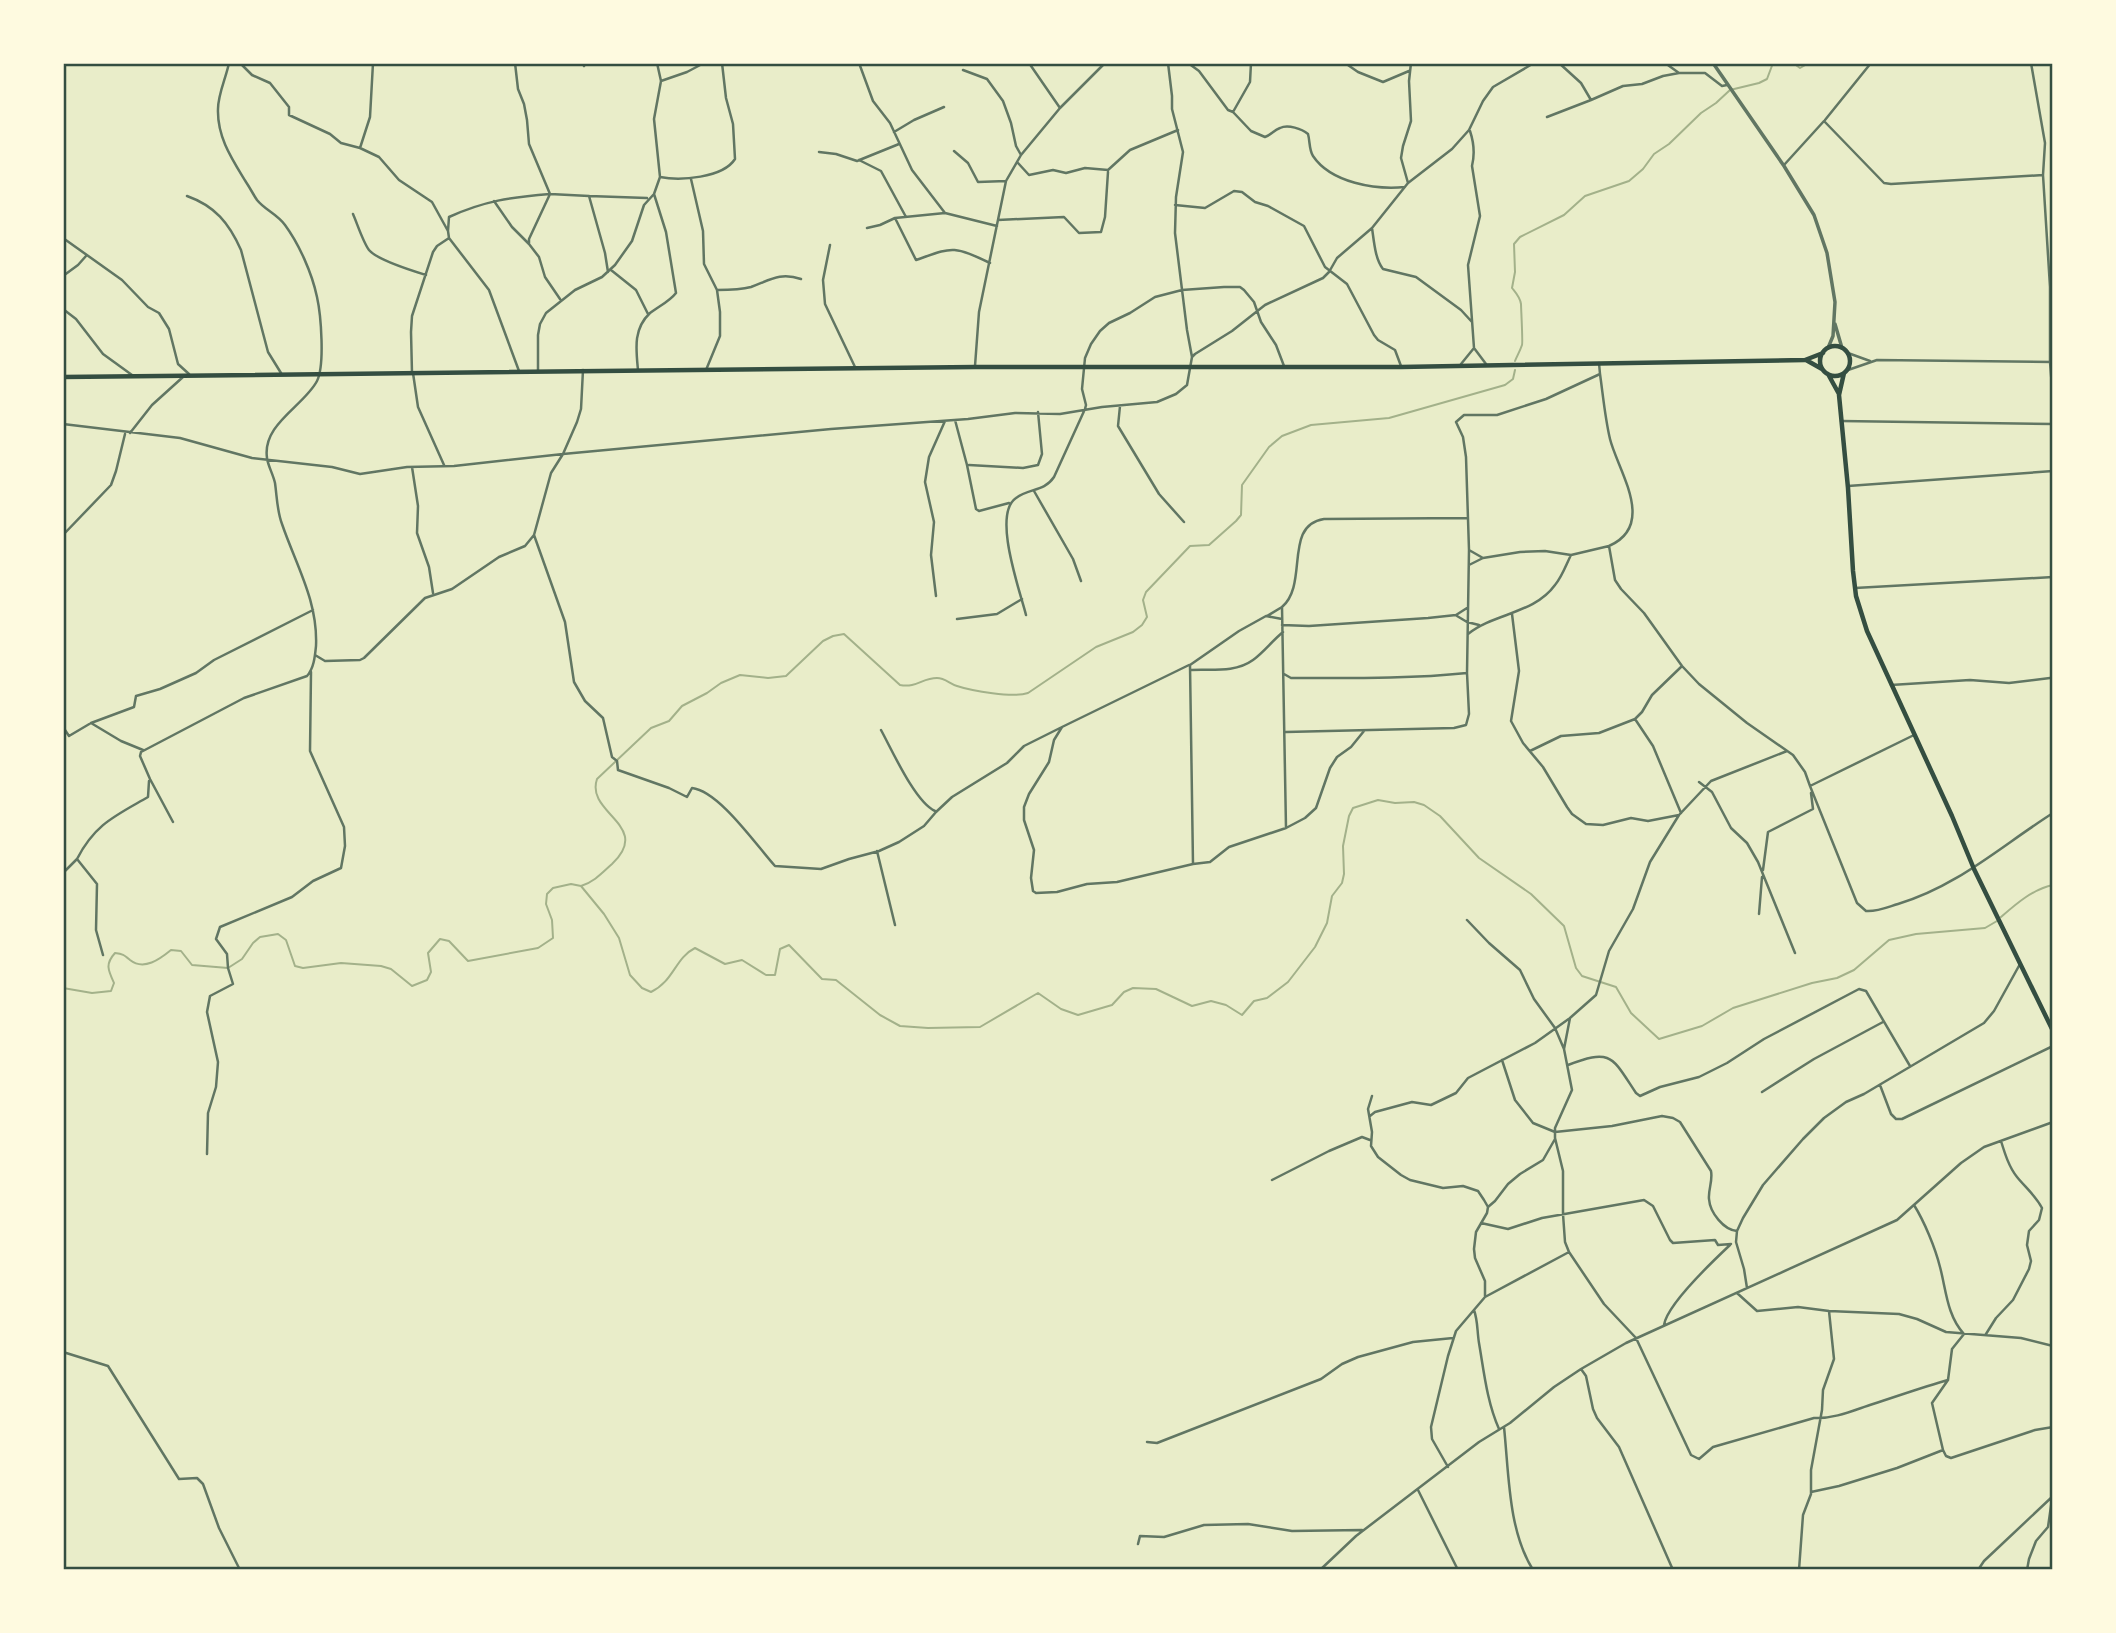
<svg xmlns="http://www.w3.org/2000/svg" width="2116" height="1633" font-family="'Playfair Display',serif">
<rect width="100%" height="100%" fill="#e9edc9"/>
<g fill="none" stroke-linecap="round" stroke-linejoin="round">
<path stroke="#a3b18a" stroke-width="2" d="M1793 63 1800 68 1809 63
M1515 361C1517 356 1520 351 1522 345 1523 343 1521 308 1521 304 1520 297 1516 293 1512 288L1515 272 1514 244 1520 237 1564 215 1585 196 1629 181 1643 169 1654 154 1669 144 1701 113 1716 103 1730 90 1759 83 1767 79 1773 63
M581 886C594 882 602 873 612 864 653 825 585 814 597 779L651 728 669 721 682 706 707 693 721 683 740 675 768 678 786 676 823 641 833 636 844 634 900 685C917 688 922 678 937 678 945 678 950 684 957 686 972 691 1013 698 1028 693L1096 647 1133 632 1142 625 1147 617 1143 600 1146 592 1190 546 1209 545 1236 521 1241 515 1242 485 1269 447 1282 436 1311 425 1389 418 1505 385 1513 379 1515 370
M2001 917C2016 904 2033 889 2053 885
M63 988 92 993 111 991 114 983C108 970 105 964 115 953 123 954 124 955 130 960 144 971 160 959 171 950L181 951 192 965 228 968 242 959 253 943 260 937 278 934 286 940 295 966 303 968 341 963 381 966 391 969 412 986 427 980 431 972 428 953 440 939 449 941 468 961 538 948 553 938 552 920 546 904 547 894 553 888 571 884 581 886 604 914 619 938 630 975 642 988 651 992C674 981 675 958 695 948L725 964 742 960 766 975H775L780 949 789 945 822 979 836 980 880 1015 900 1026 928 1028 980 1027 1038 993 1061 1009 1078 1015 1112 1005 1124 992 1133 988 1156 989 1192 1006 1211 1001 1226 1005 1242 1015 1254 1001 1267 998 1288 982 1315 947 1327 923 1332 896 1342 883 1344 874 1343 846 1349 816 1353 808 1378 800 1395 803 1414 802 1424 805 1440 816 1479 858 1531 894 1564 926 1576 968 1582 976 1616 987 1631 1013 1659 1039 1702 1026 1733 1008 1812 983 1837 978 1854 970 1889 940 1916 934 1985 928 1997 921"/>
<path stroke="#617663" stroke-width="2.5" d="M240 63 252 75 270 83 289 107V115L330 134 341 143 360 148 379 157 399 180 432 202 448 231 449 217C484 201 511 197 550 194L529 144 527 120 524 104 518 89 515 63
M583 63 584 66
M657 63 661 81 654 119 660 177C680 181 723 178 735 159L733 124 726 98 722 63
M859 63 873 101 890 123 912 170 945 213 997 226
M1029 63 1060 108
M1168 63 1172 96V109L1183 152 1176 197 1175 233 1187 330 1192 357
M1188 63 1199 71 1228 110 1233 112 1250 82 1251 63
M1345 63 1358 72 1383 82 1409 71
M1559 63 1581 83 1591 100 1623 86 1642 84 1663 76 1679 73H1705L1722 86 1727 85
M1665 63 1679 73
M2031 63 2045 143 2043 175 2050 287V362L2053 400
M963 70 987 79 1003 101 1011 123 1016 146 1021 155
M661 81 687 72 704 63
M1233 112 1251 131 1265 137C1271 135 1274 130 1280 128 1288 124 1302 129 1308 134 1310 141 1309 150 1313 156 1331 183 1376 190 1405 187
M1547 117 1591 100
M1825 120 1871 63
M1470 131C1474 143 1475 154 1472 166L1480 216 1468 265 1474 348 1486 364
M894 132 914 120 944 107
M360 148 370 117 373 63
M954 151 968 163 978 182 1006 181
M819 152 836 154 857 161 899 144
M859 160 881 171 906 217
M1018 163 1029 175 1053 170 1066 173 1085 168 1108 170 1130 150 1178 130
M1784 165 1824 121 1884 183 1891 184 2043 175
M691 179 703 231 704 264 717 290 720 312V336L706 370
M1408 183 1401 158 1403 146 1411 121 1409 81 1411 63
M187 196C215 206 229 223 241 250L268 352 281 373
M494 201 512 227 529 244
M1175 205 1205 208 1234 191 1242 192 1255 202 1268 206 1304 226 1325 267 1347 284 1374 335 1378 340 1395 350 1401 366
M353 214C357 223 363 242 369 250 377 260 413 271 426 275
M895 218 916 260C953 247 952 245 990 263
M998 220 1064 217 1079 233 1101 232 1105 217 1108 172
M867 228 880 225 895 218 945 213
M1372 228C1374 241 1375 259 1383 269L1416 277 1461 310 1472 322
M448 231 449 238 489 290 519 371
M63 238 122 280 148 307 159 313 169 329 178 364 189 374
M830 245 823 280 825 304 855 367
M611 270 636 290 648 314
M608 272 605 253 589 196 647 198
M63 276 78 265 86 256
M717 290C729 290 740 290 751 287 770 280 780 272 801 279
M560 299 545 277 539 257 529 244V239L550 194 589 196
M63 309 76 319 103 354 132 375
M1848 353 1870 361
M1461 364 1474 348
M975 366 979 312 1006 181 1021 155 1060 108 1105 63
M583 370 581 409 577 422 563 454 831 429 968 419 1015 413 1060 414 1102 407 1157 402 1176 394 1187 385 1192 357 1195 354 1232 331 1265 305 1323 278 1329 272 1337 258 1372 228 1408 183 1452 149 1469 130 1483 101 1493 87 1534 63
M638 370C636 349 633 329 650 313 659 306 669 302 676 293L666 232 654 194
M1848 370 1877 360 2053 362
M538 371V335L540 324 546 313 575 290 602 277 615 265 632 241 644 205 654 194 660 177
M412 373 411 332 412 316 433 252 437 246 449 238
M413 373 418 407 444 465
M1600 374C1603 395 1605 418 1610 439 1618 471 1657 525 1609 546L1615 580 1621 589 1644 613 1682 666 1699 684 1747 723 1793 755 1805 772 1810 786 1914 735
M1120 406 1118 426 1159 494 1184 522
M955 420 967 465 976 509 979 511 1009 503
M1841 421 2053 424
M63 424 180 438 252 458 332 467 360 474 407 467 454 466 563 454
M130 433 152 405 183 377
M563 454 551 473 534 535 565 622 574 682 585 701 603 718 612 757 617 761 618 770 669 788 687 797 692 788C719 791 756 845 775 866L821 869 849 859 879 851 899 842 924 826 936 812 952 797 1007 763 1024 746 1062 727
M969 465 1023 468 1038 465 1042 454 1038 412
M412 467 418 506 417 533 429 567 433 593
M1848 486 2053 471
M1034 491 1073 559 1081 581
M63 535 111 485 116 471 125 434
M1469 550 1483 558
M1469 565 1483 558 1520 552 1545 551 1571 555 1609 546
M1855 588 2053 577
M936 596 931 555 934 522 925 482 929 457 945 421
M1512 614 1519 671 1511 721 1523 743 1543 767 1567 807 1572 814 1586 824 1603 825 1631 818 1648 821 1679 815 1711 781 1787 751
M1026 615C1020 591 992 514 1016 498 1029 488 1044 492 1054 477L1085 409 1086 405 1082 389 1085 358 1091 344 1100 331 1109 323 1130 313 1155 297 1182 290 1224 287H1240L1244 290 1254 302 1261 322 1276 345 1284 366
M1267 616 1282 607
M1457 616 1467 622 1479 625
M957 619 997 614 1022 599
M1282 619 1266 616 1239 631 1190 665 1193 864 1210 862 1229 847 1286 828 1282 607C1309 584 1283 525 1324 519L1468 518
M1282 625 1309 626 1428 618 1456 615 1467 608
M1468 634C1494 613 1534 614 1555 585 1562 577 1566 565 1571 555
M315 655 325 661 360 660 364 658 425 598 452 589 499 557 525 546 534 535
M1189 665 1062 727 1054 740 1049 762 1029 794 1024 807V820L1034 850 1031 878 1033 891 1036 893 1057 892 1087 884 1117 882 1193 864
M1191 670C1212 669 1235 673 1253 660 1264 652 1272 641 1283 632
M1284 674 1291 678C1350 678 1409 679 1467 673
M1891 685 1970 680 2009 683 2050 678
M1635 719 1653 746 1681 813
M91 723 134 707 136 696 160 689 196 673 214 660 313 610
M63 727 69 736 91 723 121 741 143 750
M881 730C892 750 915 802 935 811
M1286 732 1454 728 1466 725 1469 714 1467 673 1469 550 1466 457 1463 437 1456 422 1464 415H1497L1546 399 1600 374 1599 363
M1530 751 1561 736 1599 733 1635 719 1642 712 1652 695 1681 667
M1699 782 1712 792 1731 828 1747 843 1758 862 1795 953
M1810 786 1857 903 1866 911C1877 912 1888 907 1898 904 1958 886 2001 846 2053 813
M173 822 150 779 140 756 141 752 244 698 307 676C314 668 315 656 316 646 318 601 296 565 282 524 277 511 277 497 275 483 273 474 268 466 267 458 262 424 304 406 317 381 325 365 321 315 317 297 312 273 299 244 285 225 277 214 265 210 257 200 253 194 250 188 246 182 232 159 217 137 218 109 218 94 226 78 229 63
M1286 828 1305 818 1316 808 1330 768 1337 757 1351 747 1364 731
M877 851 895 925
M1763 870 1768 832 1813 809 1811 793
M63 873 77 859
M1759 914 1762 877
M1467 920 1489 943 1520 970 1534 999 1555 1028 1564 1049 1572 1090 1555 1128V1138L1563 1171V1214L1565 1242 1569 1252 1604 1304 1636 1338 1691 1455 1699 1459 1713 1447 1814 1418C1835 1419 1854 1410 1873 1404 1898 1396 1923 1387 1948 1380
M103 955 96 930 97 884 77 859C95 824 115 816 148 797L149 781
M1564 1049 1570 1018 1596 995 1609 951 1633 909 1650 862 1679 815
M1502 1060 1515 1100 1533 1123 1555 1132 1612 1126 1662 1116 1673 1118 1680 1122 1711 1171C1713 1181 1708 1190 1709 1199 1710 1213 1724 1230 1737 1231
M1568 1065C1612 1048 1612 1057 1636 1093L1640 1096 1660 1087 1699 1077 1727 1063 1764 1039 1859 989 1866 991 1910 1066
M1880 1085 1891 1114 1896 1119H1902L2053 1046
M1762 1092 1814 1059 1883 1022
M1372 1096 1368 1109 1372 1132 1371 1146 1378 1157 1401 1175 1410 1180 1443 1188 1463 1186 1478 1191 1484 1200 1488 1207 1487 1213 1476 1232 1474 1249 1475 1258 1485 1281V1297
M1370 1116 1375 1112 1412 1102 1431 1105 1456 1093 1468 1078 1535 1043 1570 1018
M207 1154 208 1113 216 1087 218 1062 207 1012 210 996 233 984 228 968 227 954 216 939 220 927 292 897 313 881 341 868 345 846 344 827 310 751 311 672
M1272 1180 1329 1151 1362 1137 1370 1140
M1488 1207 1495 1201 1508 1184 1520 1174 1543 1160 1555 1139
M1481 1223 1508 1229 1542 1218 1644 1200 1653 1206 1670 1240 1673 1243 1715 1240 1718 1245 1731 1244
M1747 1288 1744 1269 1736 1242 1737 1231 1743 1218 1763 1185 1803 1139 1824 1118 1846 1102 1864 1094 1984 1023 1994 1011 2020 964
M1737 1293 1757 1311 1798 1307 1829 1311 1899 1314 1917 1319 1946 1332 2021 1338 2053 1346
M1474 1310C1478 1321 1477 1331 1479 1343 1484 1372 1487 1402 1499 1429
M1664 1325C1667 1304 1713 1261 1730 1245
M1986 1334 1996 1318 2013 1300 2029 1269 2031 1261 2027 1245 2029 1231 2039 1220 2042 1208C2035 1195 2026 1188 2017 1177 2009 1167 2005 1154 2001 1141
M63 1352 108 1366 179 1479 197 1478 203 1484 219 1528 240 1570
M1581 1369 1586 1376 1593 1409 1597 1418 1619 1447 1673 1570
M1504 1427C1509 1474 1508 1530 1533 1570
M1147 1442 1157 1443 1321 1379 1342 1364 1358 1357 1413 1342 1453 1338
M1943 1450 1946 1456 1951 1458 2035 1430 2053 1427
M1448 1467 1432 1439 1431 1427 1448 1356 1456 1331 1485 1297 1569 1252
M1418 1490 1458 1570
M1811 1492 1839 1486 1897 1468 1943 1450 1932 1403 1948 1380 1952 1349 1964 1334C1947 1316 1946 1289 1940 1267 1935 1247 1924 1221 1914 1205
M1138 1544 1140 1536 1164 1537 1204 1525 1248 1524 1292 1531 1362 1530
M1320 1570 1356 1536 1479 1442 1510 1423 1554 1387 1581 1369 1626 1343 1897 1220 1961 1163 1984 1147 2053 1122
M1799 1570 1803 1515 1811 1494V1470L1822 1410 1823 1390 1834 1359 1829 1311
M1978 1570 1984 1561 2053 1496
M2027 1570 2029 1559 2036 1541 2048 1527 2052 1499"/>
<path stroke="#617663" stroke-width="3.5" d="M1713 63 1784 166 1814 215 1827 253 1835 302 1833 336 1828 348
M1835 324 1842 348"/>
<path stroke="#344e41" stroke-width="4.5" d="M1820 361a15 15 0 1 1 30 0a15 15 0 1 1-30 0Z
M1806 360 1822 369
M1844 373 1839 395 1848 488 1853 571 1856 596 1867 631 1952 816 1974 869 2053 1031
M1828 374 1839 394
M63 377 975 367H1401L1805 360 1823 353"/>
</g>
<rect width="2116" height="1633" fill="none" stroke="#fefae0" stroke-width="130"/>
<rect x="65" y="65" width="1986" height="1503" fill="none" stroke="#344e41" stroke-width="2.5"/>
</svg>
